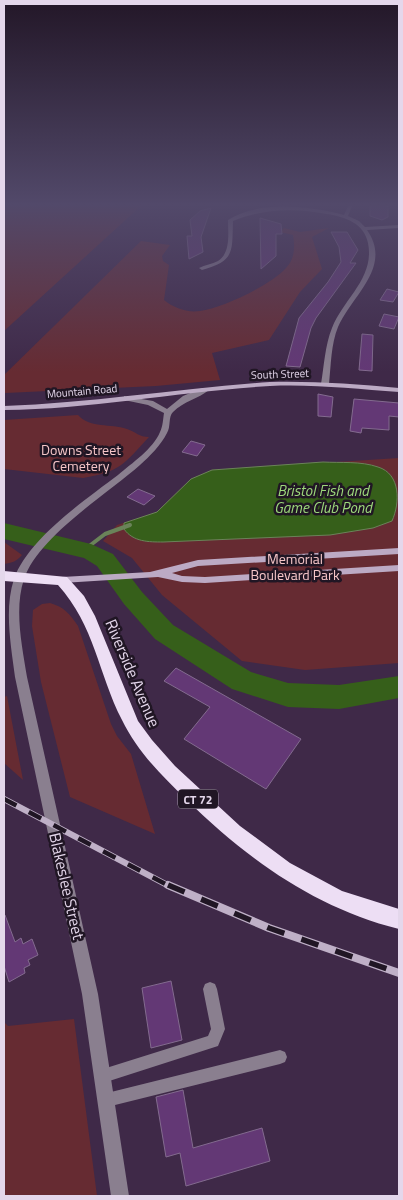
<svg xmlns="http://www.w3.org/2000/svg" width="403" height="1200" font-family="'Titillium Web',sans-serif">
<rect width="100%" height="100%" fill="#3f2948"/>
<path fill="#662b32" d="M4 204H143L4 331Z
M284 228 300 232 329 228 312 237 322 269 300 292 269 340 212 353 220 380 156 386 5 393 4 391V375L141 241 170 245 162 256 163 261 169 265 164 300C174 308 187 313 200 311 222 308 271 285 286 268 295 259 295 246 293 235L280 232Z
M78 415C91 429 110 423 127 429 136 432 139 437 149 437 124 464 120 472 83 478L4 469V420Z
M399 458V663L305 670 242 661 162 595 132 558 103 541 117 525 157 512 191 479 212 470Z
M4 542 22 555C17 561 12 563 4 564Z
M50 603C64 607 70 614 78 626L111 724 117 736 131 754 155 834 70 797 41 682 32 626 33 610 42 604Z
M7 696 23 780 4 763V697Z
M74 1019 97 1196H4V1022L8 1026Z"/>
<path fill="#365f1a" stroke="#6a8359" d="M323 462C341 463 361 461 378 467 401 474 400 503 392 521L373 528 330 535 163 542C149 542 133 542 124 529V523L157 512 191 479 212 470Z"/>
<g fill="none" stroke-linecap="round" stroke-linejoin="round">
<path stroke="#6a8359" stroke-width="4" d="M84 550 105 534 130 525"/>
<path fill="#365f1a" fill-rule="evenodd" d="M4 523 91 544 113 554 142 592 173 625 251 672 288 683 339 685 399 676V698L339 709 288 707 232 689 155 639 124 604 97 566 84 558 4 539Z"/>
</g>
<path fill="#633875" stroke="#836b8f" d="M370 204H385V206H388V217L382 220 370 216Z
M211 208 201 237 203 252 189 259 187 236H192L190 220 200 211Z
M260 218 281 224 282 234H276V256L261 269Z
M331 232H347L358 250 350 263H356L316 318 311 328 300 367 286 366 299 318 328 282 341 262 339 247Z
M387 289 399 292 393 302 380 300Z
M384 314 399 317 394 329 379 326Z
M362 334 373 335 372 371 359 370Z
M318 394 333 397 331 417 318 416Z
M354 399 399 403V417L389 416V430L362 428 361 433 350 431Z
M191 441 205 445 197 456 182 452Z
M138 489 155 496 144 505 127 497Z
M176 668 301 739 266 789 184 739 210 707 164 681Z
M4 915H5L15 942 21 938 23 944 32 939 38 955 28 960 30 965 24 968 25 973 9 982 4 966Z
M171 981 182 1040 151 1048 142 988Z
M183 1090 193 1148 262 1128 270 1161 186 1186 180 1153 166 1157 156 1097Z"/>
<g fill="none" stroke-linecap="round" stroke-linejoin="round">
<path fill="#8a7f8f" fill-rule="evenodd" d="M210 982 215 984 217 989 225 1029 218 1046 103 1083 98 1081 96 1076 98 1071 103 1069 208 1036 211 1029 203 989 205 984Z
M280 1050 285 1052 287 1057 285 1062 280 1064 107 1107 102 1105 100 1100 102 1095 107 1093Z"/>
<path fill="#8a7f8f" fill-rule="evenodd" d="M349 204H353L348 216 359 221 365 227 399 225V228L367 230C393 267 352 295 338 327 331 344 331 365 329 384L325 386 321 384C324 366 325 345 332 328 344 298 375 278 368 243 364 223 345 217 327 214 296 208 264 208 233 221 232 252 235 261 202 270L199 268C205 265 212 264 218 261 231 253 228 233 228 220 258 200 311 206 344 215Z"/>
<path fill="#8a7f8f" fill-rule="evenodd" d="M202 388 209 390C198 399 184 401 173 412 168 417 171 427 167 433 161 445 150 456 140 465 107 494 38 537 24 579 14 609 22 646 27 677L98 994 129 1196H111L82 994 15 677C11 646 4 609 14 579 28 539 85 500 118 475 132 463 153 449 160 432 163 426 163 419 164 413L148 405 124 400V396L153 401 167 409 183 396Z"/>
<path fill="#bcaac4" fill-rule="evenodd" d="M270 382C313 381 356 384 399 388V392C356 389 313 384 270 386 181 391 93 409 4 410V406C93 403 181 388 270 382Z
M399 548V554L198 566 172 573 182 576 205 577 399 565V571L205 583 182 582 158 577 62 583 57 580 62 577 150 572 198 560Z"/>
<path fill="#eddef4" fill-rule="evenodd" d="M4 571 67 577 84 596 95 616 138 721 152 740 175 766 240 826 290 863 342 891 399 909V929C315 908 247 859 186 799 161 775 137 751 122 720 98 673 95 626 58 585L4 581Z"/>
<defs>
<path id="rail-far1" d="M4 799 171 887"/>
<path id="rail" d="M168 885 269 928 399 973"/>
</defs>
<use href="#rail-far1" stroke="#bfb0c7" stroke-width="6"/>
<use href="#rail" stroke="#bfb0c7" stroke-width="8"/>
<use href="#rail-far1" stroke="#201624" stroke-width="4.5" stroke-dasharray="14" stroke-linecap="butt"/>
<use href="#rail" stroke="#201624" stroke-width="5.5" stroke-dasharray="18" stroke-linecap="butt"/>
</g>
<linearGradient id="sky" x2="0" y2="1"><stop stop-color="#231728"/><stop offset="0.55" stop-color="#52496a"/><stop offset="1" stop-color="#52496a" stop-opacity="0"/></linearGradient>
<rect width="403" height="372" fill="url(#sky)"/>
<g text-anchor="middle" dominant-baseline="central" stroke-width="5" stroke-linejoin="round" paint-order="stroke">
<g font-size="11" fill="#e4d7eb" stroke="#201624">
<text transform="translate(280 374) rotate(-2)">South Street</text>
<text transform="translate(82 391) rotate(-5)">Mountain Road</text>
</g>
<rect fill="#201624" stroke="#a99daf" stroke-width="1" x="178" y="789.5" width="40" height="19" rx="4"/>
<g font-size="12" font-weight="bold" fill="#e4d7eb">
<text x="198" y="799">CT 72</text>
</g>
<g font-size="14" fill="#f6c6c8" stroke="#201624">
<text x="81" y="449">Downs Street<tspan x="81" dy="16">Cemetery</tspan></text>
<text x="295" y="558">Memorial<tspan x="295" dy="16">Boulevard Park</tspan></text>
</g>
<g font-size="15" font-style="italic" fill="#9dd97c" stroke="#201624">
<text x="323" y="490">Bristol Fish and<tspan x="323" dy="17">Game Club Pond</tspan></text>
</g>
<g font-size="16" fill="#e4d7eb" stroke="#201624">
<text transform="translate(133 673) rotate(67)">Riverside Avenue</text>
<text transform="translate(67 886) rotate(77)">Blakeslee Street</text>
</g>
</g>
<rect width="403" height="1200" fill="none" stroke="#e4d7eb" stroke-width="10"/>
</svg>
